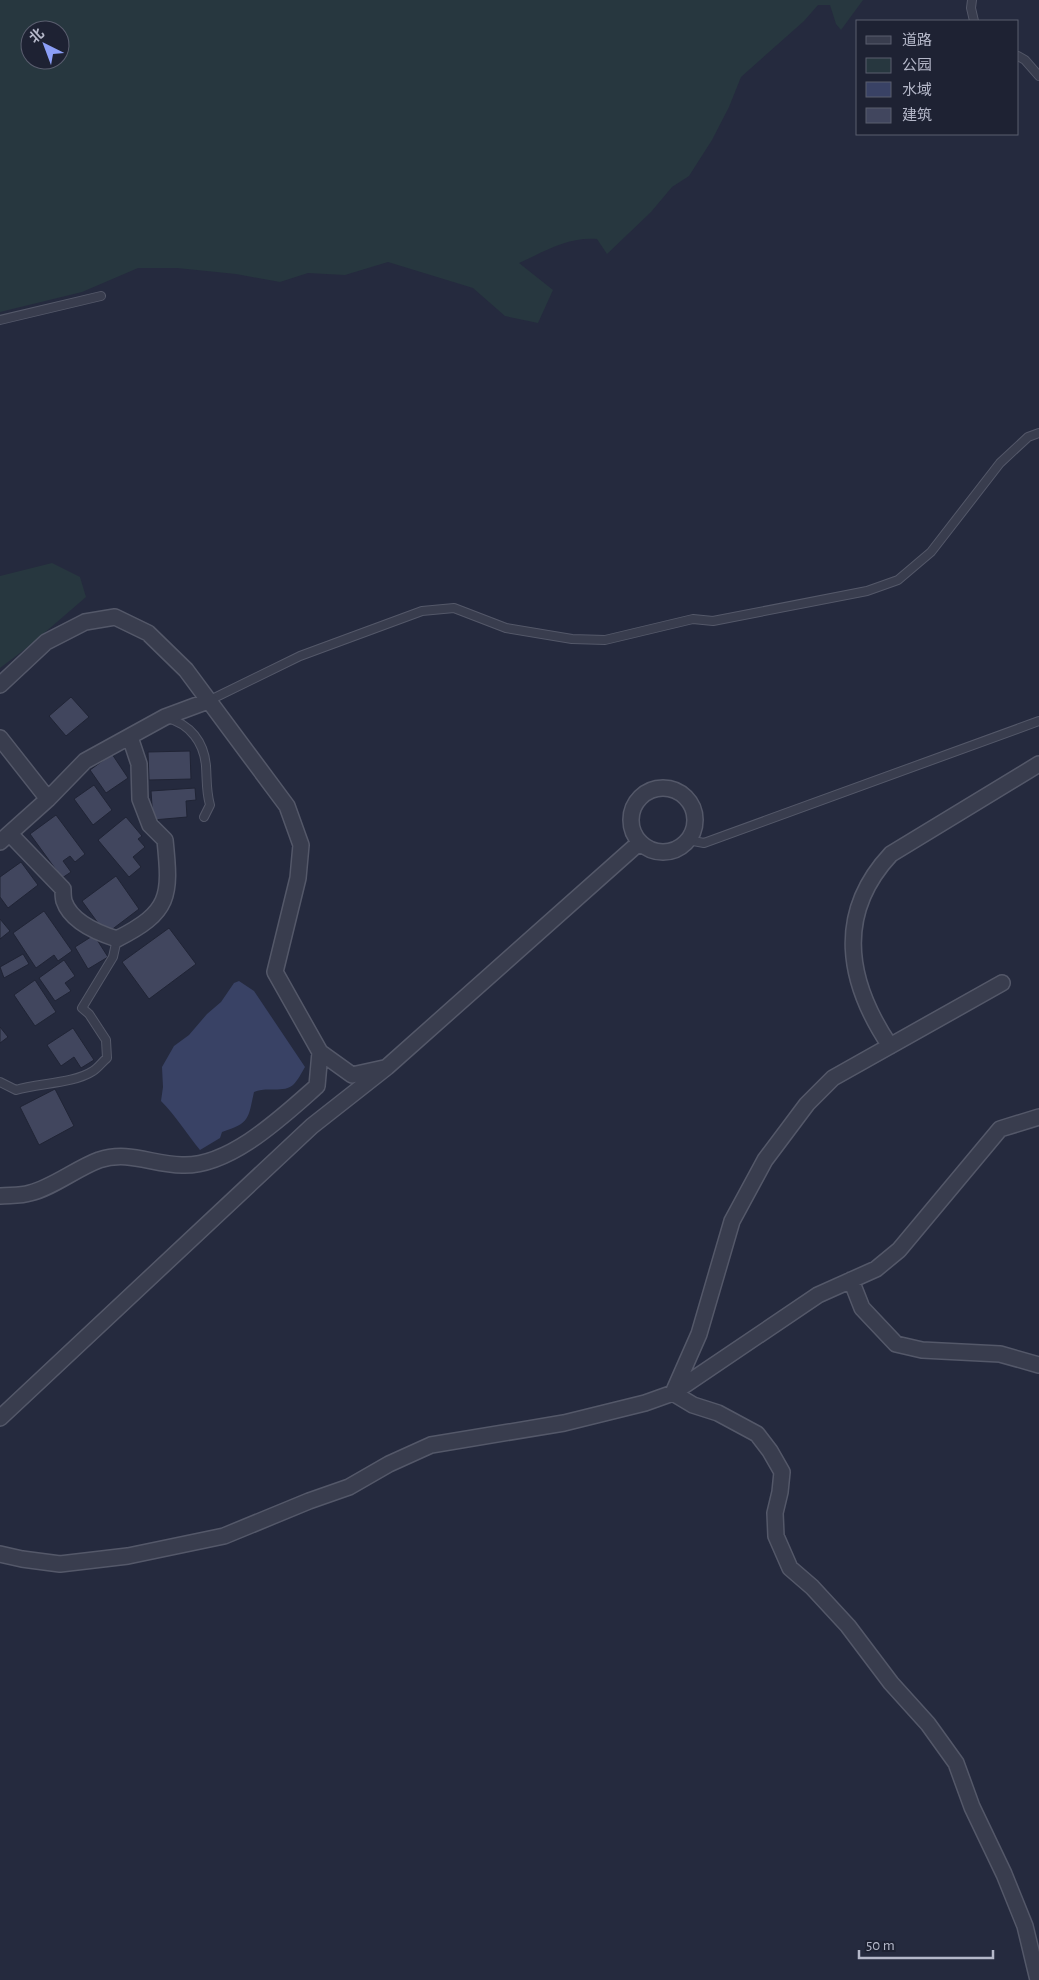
<svg xmlns="http://www.w3.org/2000/svg" width="1039" height="1980" font-family="'Alegreya Sans','Noto Sans SC',sans-serif">
<rect width="100%" height="100%" fill="#252a3e"/>
<path fill="#27373f" fill-rule="evenodd" d="M0 0H863L841 30 836 24 830 5H818L804 21 741 77 729 107 712 140 689 176 672 187 651 212 607 254 597 239C567 237 546 251 519 263L553 290 538 323 505 316 473 288 388 262 345 275 308 273 280 282 236 274 177 268H138L82 292 0 312ZM30 30H60V60H30Z
M52 563 80 577 86 597 28 647 0 668V576Z"/>
<path fill="#394265" d="M239 981 254 991 305 1067C302 1072 298 1080 294 1084 284 1094 266 1086 254 1092 248 1119 250 1123 222 1132L220 1138 200 1150C187 1134 176 1116 161 1101L163 1087 162 1067 174 1046 189 1035 207 1014 221 1002 234 983Z"/>
<path fill="#41465e" stroke="#202435" d="M71 697 89 717 66 736 49 716Z
M190 751 191 779 149 780 148 752Z
M112 754 128 778 106 793 90 770Z
M94 785 112 810 93 825 74 799Z
M195 788 196 800 186 801 187 817 153 820 151 791Z
M56 815 85 854 75 862 70 856 63 861 71 872 62 878 30 834Z
M126 817 142 836 138 839 145 847 133 857 141 867 129 877 98 840Z
M21 862 38 885 8 908 0 897V877Z
M116 876 139 909 106 934 82 901Z
M44 911 72 951 58 961 54 955 36 968 13 933Z
M0 919 10 931 0 939Z
M169 928 196 964 149 999 122 962Z
M94 935 108 957 88 969 75 947Z
M23 954 29 964 4 978 0 967Z
M64 960 75 976 65 983 71 991 55 1001 39 978Z
M35 980 56 1012 35 1026 14 995Z
M0 1027 8 1037 0 1043Z
M73 1028 94 1060 81 1068 74 1057 61 1066 47 1045Z
M55 1089 74 1126 39 1145 20 1107Z"/>
<g fill="none" stroke-linecap="round" stroke-linejoin="round">
<defs>
<path id="service" d="M972 0 971 8 974 21
M1018 56 1025 60 1039 76
M0 320 101 296
M208 701 300 656 422 611 454 608 506 628 572 639 605 640 693 619 713 621 867 591 898 580 931 552 1000 463 1028 437 1039 433
M167 718C190 724 204 742 206 766 207 780 206 791 210 805L204 817
M688 840 704 843 1039 721
M0 1082 16 1090C38 1083 73 1084 93 1071 98 1068 102 1062 107 1058L106 1040 89 1014 82 1008 113 957 117 939"/>
<path id="minor" d="M0 685 46 642 85 622 115 617 148 633 186 670 287 806 301 845 298 878 275 972 320 1052 352 1075 384 1068
M0 738 48 799
M631 820a32 32 0 1 1 64 0a32 32 0 1 1-64 0Z
M10 834 63 889C63 892 63 897 64 901 71 922 98 933 117 939 170 912 171 897 165 840L150 825 140 799 139 764 130 737
M0 842 48 799 85 761 165 717 208 701
M1002 983 833 1078 807 1104 765 1160 732 1221 699 1334 673 1393 693 1405 718 1413 757 1434 770 1451 782 1472 780 1492 775 1513 776 1536 790 1568 812 1587 848 1626 891 1683 928 1724 956 1763 972 1807 1004 1874 1025 1926 1038 1980
M890 1046C847 982 835 914 891 854L1039 764
M0 1196C10 1195 21 1196 30 1193 52 1188 77 1168 99 1160 129 1150 153 1165 182 1165 230 1167 283 1116 317 1086L320 1052
M851 1280 862 1308 896 1344 922 1350 1000 1354 1039 1365
M0 1418 312 1126 387 1067 640 842
M0 1554 22 1559 60 1564 128 1556 224 1536 309 1501 349 1487 389 1464 431 1445 564 1423 645 1403 673 1393 818 1295 876 1269 899 1250 1000 1129 1039 1117"/>
</defs>
<use href="#service" stroke="#545869" stroke-width="10"/>
<use href="#minor" stroke="#545869" stroke-width="18"/>
<use href="#service" stroke="#393d4e" stroke-width="8"/>
<use href="#minor" stroke="#393d4e" stroke-width="15"/>
</g>
<rect x="856" y="20" width="162" height="115" fill="#1e2233" stroke="#5a5e6f"/>
<rect x="866" y="36" width="25" height="8" fill="#393d4e" stroke="#5a5e6f"/>
<text x="902" y="45" font-size="15" fill="#b5b8c9">道路</text>
<rect x="866" y="58" width="25" height="15" fill="#27373f" stroke="#5a5e6f"/>
<text x="902" y="70" font-size="15" fill="#b5b8c9">公园</text>
<rect x="866" y="82" width="25" height="15" fill="#394265" stroke="#5a5e6f"/>
<text x="902" y="95" font-size="15" fill="#b5b8c9">水域</text>
<rect x="866" y="108" width="25" height="15" fill="#41465e" stroke="#5a5e6f"/>
<text x="902" y="120" font-size="15" fill="#b5b8c9">建筑</text>
<g transform="translate(45 45) rotate(318)"><circle r="24" fill="#1e2233" stroke="#5a5e6f"/>
<path d="M0-4L9 19L0 12L-9 19Z" fill="#8c9ff7"/>
<text y="-8" font-size="14" font-weight="bold" text-anchor="middle" fill="#b5b8c9">北</text>
</g>
<path d="M859 1950v8h134v-8" fill="none" stroke="#b5b8c9" stroke-width="2.5"/>
<text x="866" y="1950" font-size="15" fill="#b5b8c9" stroke="#1e2233" stroke-width="4" paint-order="stroke">50 m</text>
</svg>
